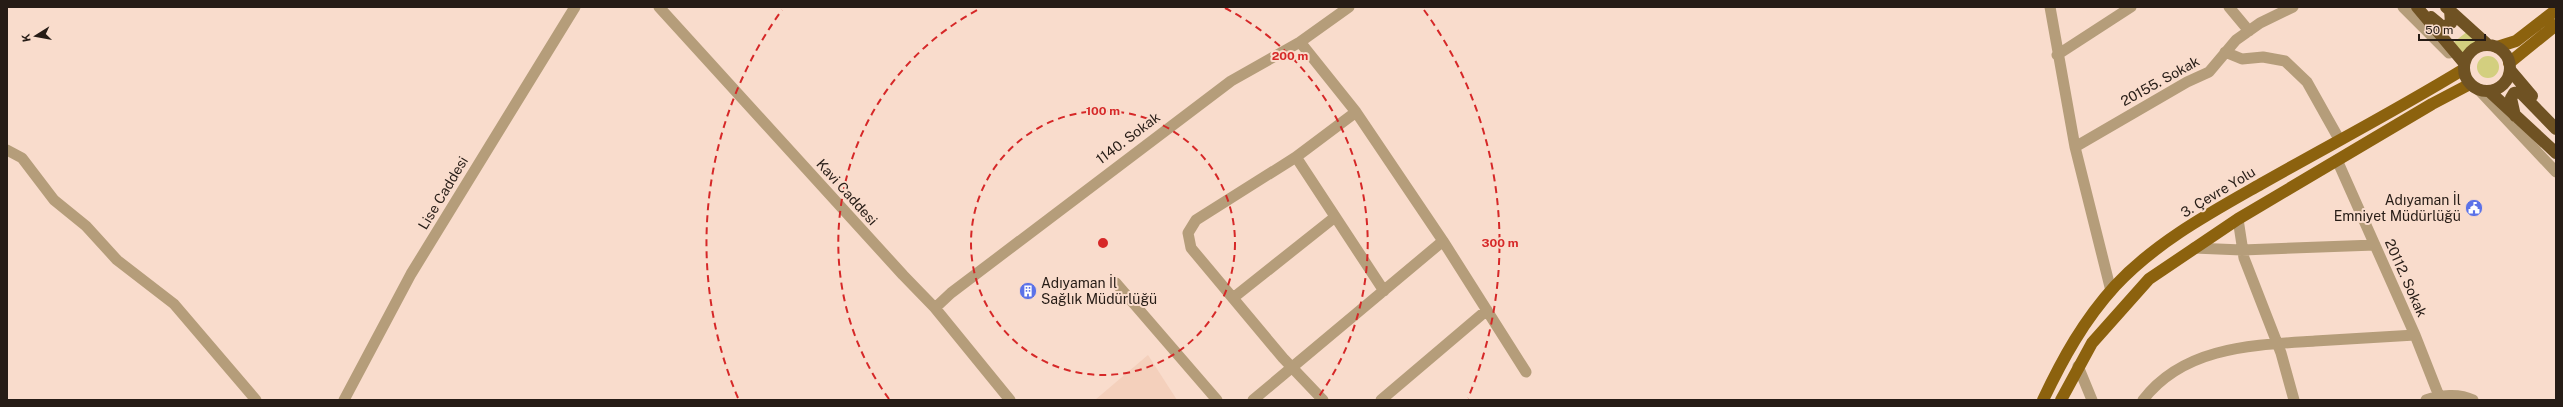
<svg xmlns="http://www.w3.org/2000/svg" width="2563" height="407" font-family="'Public Sans',sans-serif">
<rect width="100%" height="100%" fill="#f9dccc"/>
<path fill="#f4d0bc" d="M1148 355 1177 400H1095Z"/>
<path fill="#d3cf7f" d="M2468 31 2479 43 2463 54 2454 42Z
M2477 67a11 11 0 1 1 22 0a11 11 0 1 1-22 0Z"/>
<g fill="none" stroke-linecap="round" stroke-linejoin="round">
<path stroke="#b59d7a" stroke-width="11" d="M659 7 903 275 935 308 1010 400
M2050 7 2075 147 2111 291
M2229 7 2249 31
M2403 7 2449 53
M1300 42 1356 112 1443 241 1526 372
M2225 52 2242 59 2263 57 2285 61 2307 82 2339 139
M2057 55 2131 7
M2478 89 2556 172
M2075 147 2187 82 2209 72 2236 40 2260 23 2293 7
M7 150 22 158 54 200 86 226 117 260 174 304 256 400
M1296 157 1384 291
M2337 160 2415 335 2439 396
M2238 219 2244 258 2281 353 2294 400
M2194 248 2242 250 2375 245
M1116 283 1217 400
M1233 298 1335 217
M935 308 951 293 1231 81 1300 42 1349 7
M2078 366 2092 400
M344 400 411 274 575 7
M1253 400 1443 241
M1323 400 1283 358 1191 248 1188 233 1196 220 1296 157 1356 112
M1381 400 1487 310
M2143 400C2184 346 2254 345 2315 341 2348 339 2382 337 2415 335
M2426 400C2440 395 2459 393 2473 400"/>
<path stroke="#8c620e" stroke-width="12" d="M2497 47 2516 41 2556 10
M2509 63 2556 25
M2043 400C2063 358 2084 320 2115 286 2156 242 2210 213 2261 184 2328 146 2397 110 2464 69
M2061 400 2092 343 2149 279 2238 219 2432 104 2470 84"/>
<path stroke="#6f5223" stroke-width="12" d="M2417 7 2464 63
M2446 7 2488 45
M2431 17 2443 27 2451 23 2450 10
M2464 68a23 23 0 1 1 46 0a23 23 0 1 1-46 0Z
M2510 70 2532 96
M2489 91 2556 153
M2515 116 2511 98 2514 93 2520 92 2556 129"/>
</g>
<g fill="none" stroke="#d62828" stroke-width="2" stroke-dasharray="7 5">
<circle cx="1103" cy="243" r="132"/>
<path d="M889 399A265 265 0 0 1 981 8M1225 8A265 265 0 0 1 1317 399"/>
<path d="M738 398A397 397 0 0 1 782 10M1424 10A397 397 0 0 1 1468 398"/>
</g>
<defs>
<symbol id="civic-disc" viewBox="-11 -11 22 22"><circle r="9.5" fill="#5b72e8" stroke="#f9dccc"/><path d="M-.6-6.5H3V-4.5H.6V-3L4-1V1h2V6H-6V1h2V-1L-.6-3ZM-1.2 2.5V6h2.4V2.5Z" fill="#fff"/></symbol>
<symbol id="building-disc" viewBox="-11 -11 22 22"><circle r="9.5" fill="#5b72e8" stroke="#f9dccc"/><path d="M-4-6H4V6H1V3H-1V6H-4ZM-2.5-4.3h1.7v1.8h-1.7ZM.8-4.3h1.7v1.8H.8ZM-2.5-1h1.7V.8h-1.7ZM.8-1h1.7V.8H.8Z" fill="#fff"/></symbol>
</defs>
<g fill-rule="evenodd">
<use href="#civic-disc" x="2464" y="198" width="20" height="20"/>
<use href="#building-disc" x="1018" y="281" width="20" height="20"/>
</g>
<g text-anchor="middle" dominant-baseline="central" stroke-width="4" stroke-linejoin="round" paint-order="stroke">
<g font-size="14" fill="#261c16" stroke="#f9dccc">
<text transform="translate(2160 81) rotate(-29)">20155. Sokak</text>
<text transform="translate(1128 138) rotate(-37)">1140. Sokak</text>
<text transform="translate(847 192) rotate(48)">Kavi Caddesi</text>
<text transform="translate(2218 192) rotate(-31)">3. Çevre Yolu</text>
<text transform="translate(443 193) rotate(-59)">Lise Caddesi</text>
<text transform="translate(2406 278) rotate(66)">20112. Sokak</text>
</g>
<g font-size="14" fill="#261c16" stroke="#f9dccc" text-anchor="end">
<text x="2461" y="200">Adıyaman İl<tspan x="2461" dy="16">Emniyet Müdürlüğü</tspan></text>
<text x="1041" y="283" text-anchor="start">Adıyaman İl<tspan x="1041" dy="16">Sağlık Müdürlüğü</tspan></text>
</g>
</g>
<circle cx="1103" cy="243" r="6" fill="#d62828" stroke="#f9dccc" stroke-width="2"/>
<g font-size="12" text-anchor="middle" font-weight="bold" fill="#d62828" stroke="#f9dccc" stroke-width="4" stroke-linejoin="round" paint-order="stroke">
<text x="1290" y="60">200 m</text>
<text x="1103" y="115">100 m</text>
<text x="1500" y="247">300 m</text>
</g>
<rect width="2563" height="407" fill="none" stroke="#261c16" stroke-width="16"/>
<g transform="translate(36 36) rotate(259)" stroke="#f9dccc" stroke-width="3" paint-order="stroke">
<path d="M0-3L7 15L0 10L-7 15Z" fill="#261c16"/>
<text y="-6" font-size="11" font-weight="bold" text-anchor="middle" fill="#261c16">K</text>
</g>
<path d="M2419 34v6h66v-6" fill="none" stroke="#261c16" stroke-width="2"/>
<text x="2425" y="34" font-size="12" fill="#261c16" stroke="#f9dccc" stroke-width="3" paint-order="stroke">50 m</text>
</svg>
